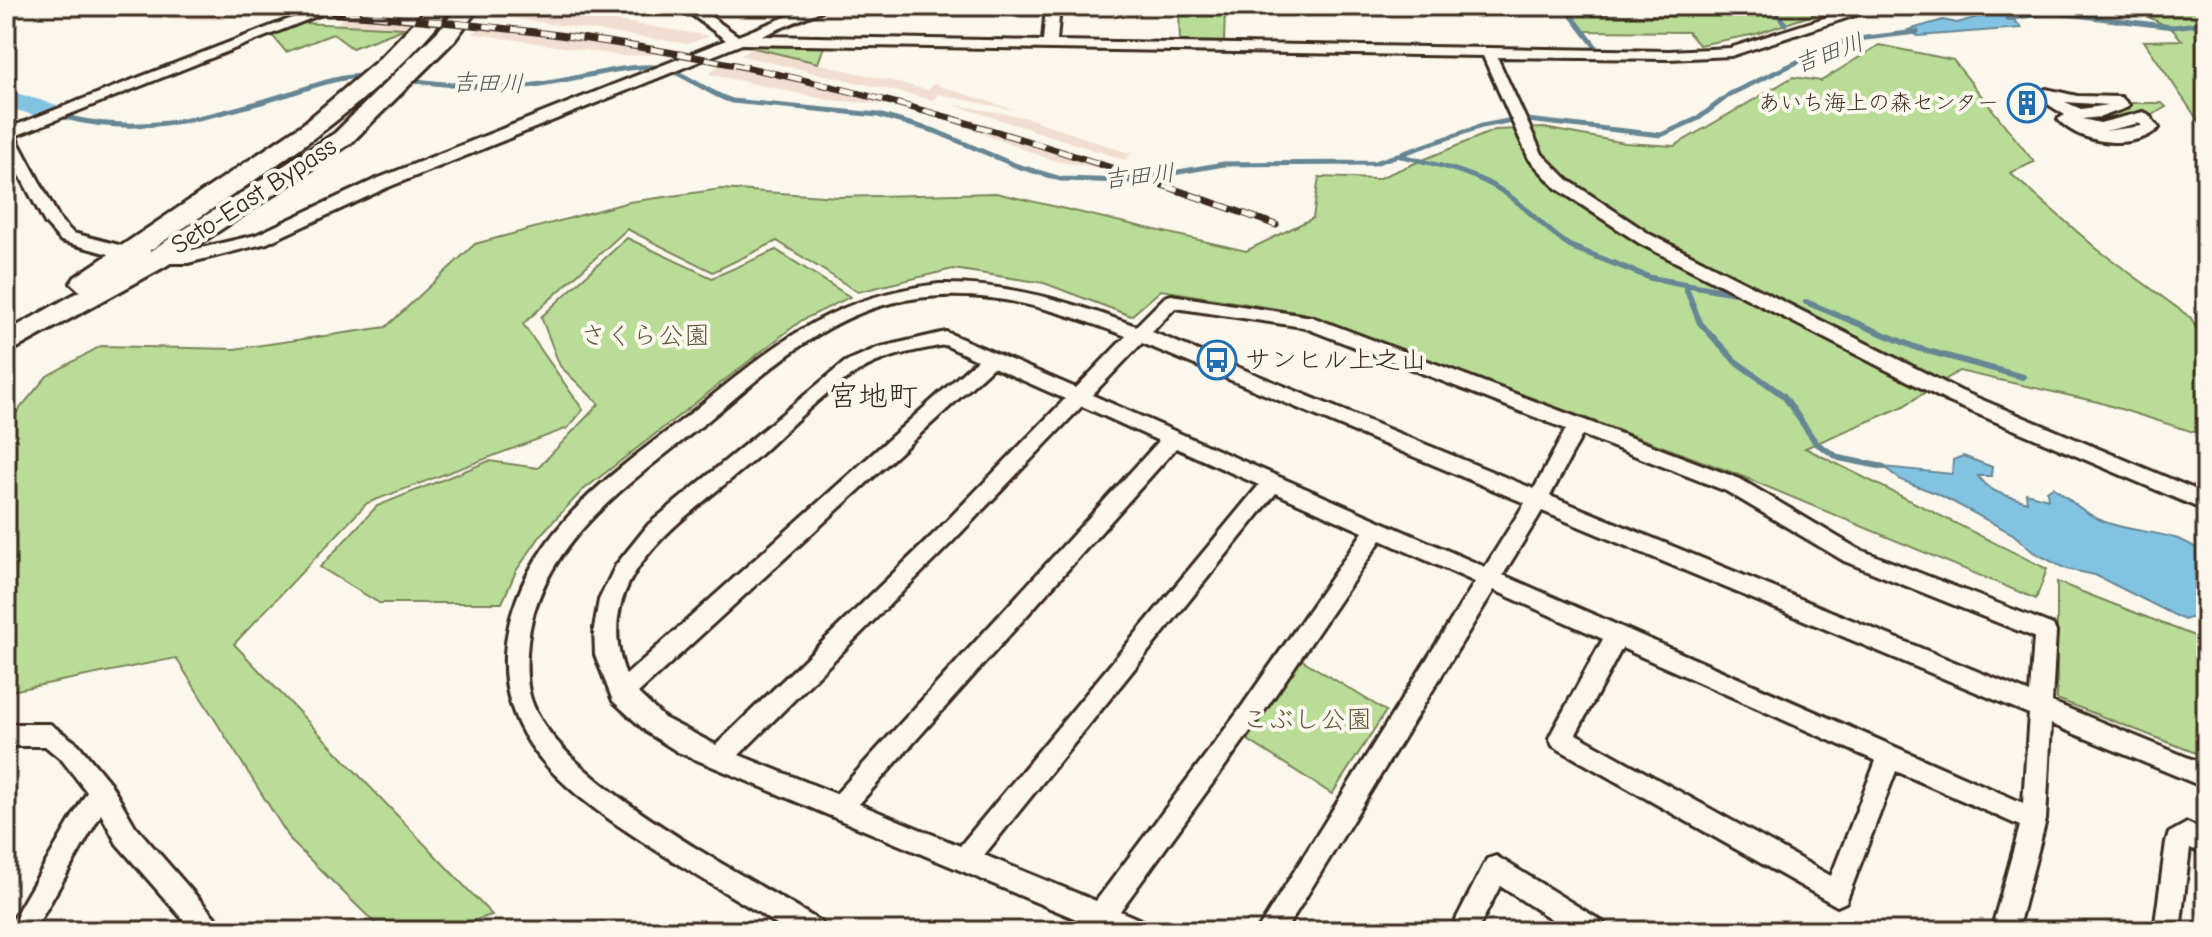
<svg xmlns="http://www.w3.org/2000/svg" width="2212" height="937" font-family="'Comic Neue','Klee One',sans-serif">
<rect width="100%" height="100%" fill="#fbf7ec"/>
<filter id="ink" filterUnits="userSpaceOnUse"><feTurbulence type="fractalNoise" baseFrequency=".0125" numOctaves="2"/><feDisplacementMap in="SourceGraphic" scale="16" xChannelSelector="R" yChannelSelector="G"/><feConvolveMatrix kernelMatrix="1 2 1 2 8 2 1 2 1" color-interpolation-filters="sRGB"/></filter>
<g filter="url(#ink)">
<path fill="#f2ded1" d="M497 6 562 12 710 36 688 44 497 16 493 10Z
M100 9H167L232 10 223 20 106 17Z
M346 14 410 20 411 24 406 28 337 24Z
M489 27 593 41 665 54 622 56 471 33Z
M754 48 928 90 934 84 1018 111 938 94 933 100 739 55Z
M720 64 893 102 1114 170 1055 161 941 118 891 105 828 100 709 74Z
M951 104 1028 118 1131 154 1125 160Z"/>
<path fill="#b9dd97" stroke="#7a845a" stroke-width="2" d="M1179 6H1295V10H1225L1224 44H1180Z
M1666 6H1839L1756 34 1699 45 1688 32 1583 31 1571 14 1673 16Z
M2128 6H2206V132L2144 41 2182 40 2172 29Z
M302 23 406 28 352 48 333 34 286 52 272 35Z
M735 40 826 41 818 63 754 48Z
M1879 45 1953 60 2034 162 2010 173 2097 249 2191 318 2206 348V436L2098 402 1959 371 1902 407 1805 448 2047 569 2036 599 1734 473 1303 313 1161 290 1131 316 1044 283 953 269 858 292 777 241 713 272 627 229 523 324 583 410 568 428 367 503 234 644 492 915 439 931H383L292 842 176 658 6 692V425L47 376 101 346 234 349 386 327 475 244 629 202 721 189 838 197 996 193 1246 251 1313 218 1319 177 1377 179 1495 130 1544 128 1625 143 1674 146 1793 77 1821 81Z
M2130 103H2162L2166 107 2148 117 2107 127 2094 114Z
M627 238 712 278 776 250 850 297 802 320 582 491 544 531 516 571 502 603H379L320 567 377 506 489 461 538 468 599 404 560 366 541 317Z
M2057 582 2202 639 2206 636V757L2057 699Z
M1294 655 1386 711 1332 794 1237 733Z"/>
<path fill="#82c3e2" stroke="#668694" stroke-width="2" d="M1998 11 2008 14 2022 28 1918 36 1908 30 1943 20 1957 23Z
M1963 456 1992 467 1991 476H1978C1990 494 2007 495 2027 502L2026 493 2048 499 2047 491 2053 487C2069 499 2086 515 2105 522 2139 535 2178 529 2206 556V613L2184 620 2095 575 2066 569 2033 552 2013 534 1938 494 1901 480 1884 467 1952 474 1953 460Z"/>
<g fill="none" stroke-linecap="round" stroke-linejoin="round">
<path stroke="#668694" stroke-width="5" d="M1564 6 1595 46
M1771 6 1785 24
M2007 19 2050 12 2173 27 2206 23
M409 80C448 85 486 89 526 86 562 83 620 65 654 67 683 69 705 93 732 101L878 115 935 131 1017 166 1061 179 1128 181 1224 164 1375 163 1482 126 1518 119 1661 135 1699 118 1730 94 1827 48 1849 40 1917 32
M65 117C142 137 214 117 288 94 314 86 338 76 366 76
M1397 155C1435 164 1475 172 1508 195 1532 212 1549 234 1575 249"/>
<path stroke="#668694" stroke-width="6" d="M1572 247 1651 278 1746 295
M1686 288 1700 323 1735 361 1784 396 1816 443 1839 458 1884 467
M1806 302 1917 348 2023 377"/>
<path fill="#82c3e2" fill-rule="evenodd" d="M6 6H31L28 11 6 18Z
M6 90 57 105 61 111 57 117 47 119 6 107Z"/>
<defs>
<path id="minor" d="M323 6H342L15 136 60 220 73 233 142 251H188L256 235 374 180 726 40 680 6H696L738 36 813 6H832L762 36 1043 41 1046 6H1060L1057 41 1669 51 1730 48 1862 6H1883L1731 56 1669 59 1497 57 1542 154 1568 180 1651 235 1961 391 2206 494V511L1947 401 1639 243 1556 188 1529 159 1483 56 742 44 386 188 267 243 188 263H142L61 241 45 223 6 149V129Z
M2046 89 2077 96 2121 97 2129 105 2126 108 2101 117 2082 119 2100 123 2143 112 2148 114 2159 128C2134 151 2079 144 2058 119L2065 115 2049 105 2039 93ZM2065 102 2109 105 2081 109ZM2139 123 2142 126 2105 131Z
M939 284C1009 283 1071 302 1136 326L1165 297 1171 295 1312 317 1740 479 1858 549 2053 625 2056 632 2052 702 2206 765V788L2051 724 2046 820 2017 931H1991L2020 826 1896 771 1846 902 1837 906 1553 746 1549 738 1553 730 1603 639 1494 590 1285 931H1257L1475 582 1381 540 1254 726 1120 911 1145 922 1149 931H1105L678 752 648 733 613 701 595 655 594 628 599 600 616 565 649 524 845 362 877 348 946 332 1076 388 1126 336C1050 307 973 283 891 303 818 321 766 373 710 419 637 478 539 540 528 642 526 661 525 683 532 702 562 784 746 875 821 922L825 931C814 931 799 934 789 931 779 928 767 918 758 912 723 891 689 871 654 849 611 821 559 788 530 744 480 670 511 580 567 518 601 480 642 451 682 420 771 350 821 298 939 284ZM1175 308 1303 327 1566 429 1534 489 1152 332ZM1142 343 1525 503 1485 567 1092 395ZM945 345 977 360 626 675C586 573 691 516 755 459 791 427 825 388 868 366 892 354 919 350 945 345ZM993 367 1065 399 940 528 716 745 664 718 641 696 638 693ZM1082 406 1159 441 836 794 739 755 954 540ZM1582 435 1726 491 1844 561 2034 637 2030 693 1550 496ZM1176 448 1259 485 960 846 859 804ZM1276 493 1363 532 1238 712 1096 901 984 855ZM1542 511 2029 714 2023 803 1503 575ZM1622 648 1876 761 1831 876 1576 734Z
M6 724H50L78 744 110 783 135 826 219 922 223 931H193L117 844 101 814 34 931H6L87 792 62 760 45 746H6Z
M2187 823 2206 831V855L2190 848 2180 931H2154L2166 842 2169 833Z
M1496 856 1603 922 1607 931H1570L1500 886 1477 931H1450L1487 859Z"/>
<path id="highway" d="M430 6H452C379 107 235 192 133 262L335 133 439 30 459 6H480L455 40 351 143 166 266 6 354V332L80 291 71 283 75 277 303 124 376 62Z"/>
</defs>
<use href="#minor" stroke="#3b2a1e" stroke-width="6"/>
<use href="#highway" stroke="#3b2a1e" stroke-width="6"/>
<use href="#minor" fill="#fbf7ec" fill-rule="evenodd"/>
<use href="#highway" fill="#fbf7ec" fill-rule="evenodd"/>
<defs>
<path id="rail" d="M205 6C342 12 478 22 614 43 841 78 1060 147 1276 225"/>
</defs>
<use href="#rail" stroke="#3b2a1e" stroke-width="7"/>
<use href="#rail" stroke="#fbf7ec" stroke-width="5" stroke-dasharray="14" stroke-linecap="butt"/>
</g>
</g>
<defs>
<symbol id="building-ring" viewBox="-11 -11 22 22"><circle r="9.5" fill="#fbf7ec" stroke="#1f6fb2" stroke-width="1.5"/><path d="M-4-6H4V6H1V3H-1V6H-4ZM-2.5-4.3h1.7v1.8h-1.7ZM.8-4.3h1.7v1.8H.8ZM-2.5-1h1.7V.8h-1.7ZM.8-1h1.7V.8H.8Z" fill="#1f6fb2"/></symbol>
<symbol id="bus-ring" viewBox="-11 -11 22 22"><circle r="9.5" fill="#fbf7ec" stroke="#1f6fb2" stroke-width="1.5"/><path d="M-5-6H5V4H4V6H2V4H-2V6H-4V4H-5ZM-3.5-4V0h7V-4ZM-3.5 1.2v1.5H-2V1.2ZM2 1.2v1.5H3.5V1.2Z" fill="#1f6fb2"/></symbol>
</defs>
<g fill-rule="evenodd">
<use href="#building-ring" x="2005" y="81" width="44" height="44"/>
<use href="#bus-ring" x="1195" y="338" width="44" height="44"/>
</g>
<g text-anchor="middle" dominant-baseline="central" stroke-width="8" stroke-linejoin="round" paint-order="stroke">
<g font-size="22" fill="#3b2a1e" stroke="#fbf7ec" text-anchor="end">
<text x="1999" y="103">あいち海上の森センター</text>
</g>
<g font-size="24" font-style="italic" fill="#505859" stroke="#fbf7ec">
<text transform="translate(1829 53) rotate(-20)">吉田川</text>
<text transform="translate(488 83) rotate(1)">吉田川</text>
<text transform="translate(1139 176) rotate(-6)">吉田川</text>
</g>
<g font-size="26" fill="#3b2a1e" stroke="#fbf7ec">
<text transform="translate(254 196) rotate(-33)">Seto-East Bypass</text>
</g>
<g font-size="26" fill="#5a573c" stroke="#fbf7ec">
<text x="645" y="336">さくら公園</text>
<text x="1307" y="720">こぶし公園</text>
</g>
<g font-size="26" fill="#3b2a1e" stroke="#fbf7ec" text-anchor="start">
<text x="1245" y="360">サンヒル上之山</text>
</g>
<g font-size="30" fill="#3b2a1e" stroke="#fbf7ec">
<text x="873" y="396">宮地町</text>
</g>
</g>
<rect width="2212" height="937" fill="none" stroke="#fbf7ec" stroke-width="32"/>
<rect x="16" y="16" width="2180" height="905" fill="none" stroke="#3b2a1e" stroke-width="3" filter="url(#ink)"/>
</svg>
